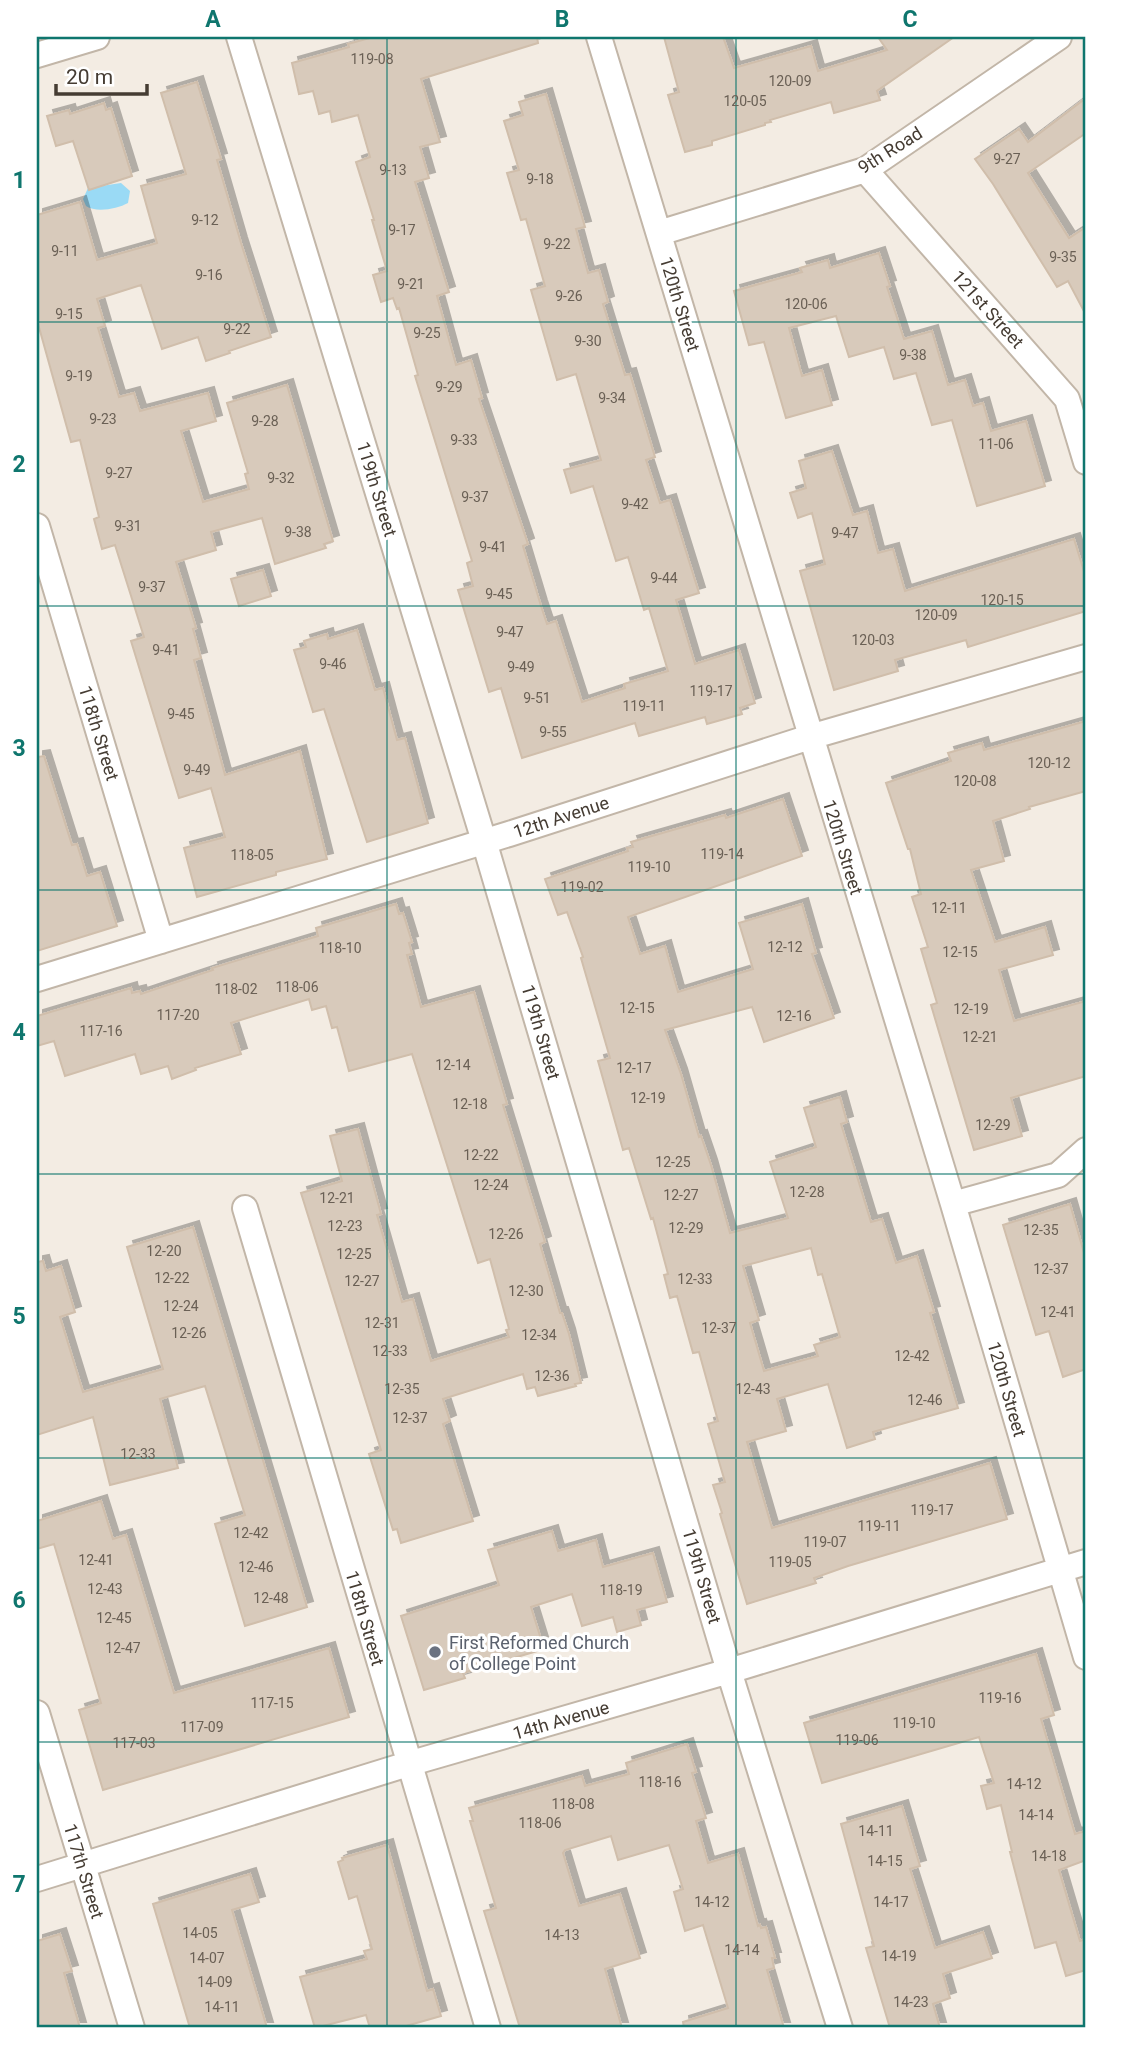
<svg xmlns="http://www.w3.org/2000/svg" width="1123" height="2065" font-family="Roboto,sans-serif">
<defs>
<filter id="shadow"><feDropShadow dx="6" dy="-6" stdDeviation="0" flood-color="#0004"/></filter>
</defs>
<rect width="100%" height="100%" fill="#f3ece3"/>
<path fill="#9adaf5" d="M121 183 130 191 128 203C117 209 96 213 86 206L83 199 88 188Z"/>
<path fill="#d8cabb" stroke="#d0beab" stroke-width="2" fill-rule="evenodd" filter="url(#shadow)" d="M373 37H537L538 43 421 79 440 142 420 147 429 178 415 182 449 292 437 296 456 365 471 360 482 398 479 399 528 544 523 546 541 606 547 624 556 621 582 702 625 688 624 684 668 671 649 608 644 610 628 557 616 561 593 486 571 493 564 470 601 460 576 374 557 380 531 290 545 286 526 219 521 220 507 173 519 170 504 121 523 115 519 102 546 94 585 227 576 229 588 273 599 270 608 302 603 304 625 375 630 374 655 457 646 460 660 503 670 500 699 593 676 600 695 664 739 650 755 703 740 708 742 714 707 724 705 717 639 736 635 723 522 758 501 688 489 692 458 590 473 586 467 563 472 561 415 376 418 375 399 308 397 309 393 298 381 302 373 275 387 271 372 220H374L356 162 370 157 358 115 332 122 330 111 319 114 313 91 299 94 292 63 349 47 348 44Z
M664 37H723L734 68 811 46 818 71 887 50 878 37H954L877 91 880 100 834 113 831 102 770 120 771 122 765 123V125L712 141V145L685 152 668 95 679 92Z
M197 82 221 159 217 160 241 243 271 337 229 351 230 353 206 361 198 337 162 349 141 285 97 299 105 326 98 328 119 397 134 393 140 411 208 393 216 421 181 431 203 502 249 489 245 474 248 473 227 403 287 385 333 541 324 544 326 548 275 564 262 518 211 532 216 550 176 562 196 628 193 629 201 658 194 660 225 775 300 751 327 859 276 872V875L197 897 184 848 225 837 211 788 179 798 131 641 144 637 115 545 102 549 94 519 99 517 80 440 71 442 37 320V215L80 202 97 260 157 243 141 186 186 174 161 93Z
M1086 98V133L1028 173 1069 238 1086 227V315L1068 281 1057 287 993 184 975 159 1019 129 1028 142Z
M104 103 106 110 111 108 132 176 89 190 73 141 56 146 47 116 69 110 70 114Z
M879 253 890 286 887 287 904 339 932 331 948 385 965 380 973 406 983 403 991 431 1026 421 1045 486 977 506 952 420 932 425 916 373 894 379 884 347 849 357 836 316 789 328 802 376 822 370 832 405 786 418 764 342 749 345 734 291 802 272 800 268 828 260 830 268Z
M832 451 853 515 867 511 878 553 893 549 905 591 1074 539 1086 578V611L968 647 966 640 895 660 898 671 834 690 800 571 825 564 812 513 798 518 790 493 806 488 799 461Z
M263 570 271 596 239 606 231 579Z
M357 630 375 690 383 688 397 740 405 738 428 823 367 842 324 709 313 712 294 650 306 647 304 641 327 634 328 639Z
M1086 721V791L1029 807 1030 809 993 821 1004 861 971 870 995 942 1045 927 1053 955 999 970 1014 1021 1086 1001V1076L1011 1098 1022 1136 974 1150 931 1005 937 1003 921 949 928 947 912 897 921 894 910 849H908L886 783 951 761 948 753 982 743 984 750Z
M44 756 72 845 77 844 87 876 100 872 117 926 37 951V757Z
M783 799 802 856 628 917 640 954 665 946 678 992 753 969 739 923 802 904 816 953 812 954 834 1018 764 1042 752 1007 665 1030 681 1074 699 1137 701 1136 711 1165 730 1233 788 1218 770 1162 816 1147 804 1108 840 1097 847 1122 841 1124 871 1222 882 1219 896 1263 917 1256 934 1312 930 1313 958 1408 873 1432 875 1439 847 1448 828 1384 777 1399 786 1431 747 1442 772 1528 990 1463 1007 1519 848 1566 814 1578 816 1583 747 1604 720 1514 722 1513 713 1485 725 1482 708 1424 718 1421 699 1352 693 1353 677 1296 670 1298 664 1275 668 1274 653 1218 651 1219 629 1148 623 1150 598 1061 610 1058 581 958 583 957 567 912 558 915 545 879 628 851 627 848 633 847 631 842 725 815 726 818ZM811 1248 818 1275 822 1274 840 1337 814 1345 818 1356 764 1371 750 1323 759 1320 743 1266Z
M396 904 399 914 403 913 412 942 409 943 412 954 407 955 421 1007 474 992 507 1104 503 1105 545 1242 540 1244 560 1313H562L569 1334 581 1383 575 1384 576 1386 538 1396 535 1387 527 1389 523 1374 443 1399 450 1421 443 1424 473 1521 401 1543 397 1529 393 1530 369 1454 381 1450 301 1193 342 1181 330 1136 358 1129 381 1214 377 1215 402 1302 413 1299 431 1361 509 1337 506 1330 509 1329 490 1259 478 1263 412 1054 349 1071 337 1027 332 1028 326 1006 312 1010 309 999 231 1023 241 1054 195 1068 196 1070 172 1079 168 1066 141 1074 135 1054 65 1076 54 1041 37 1046V1016L131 988 132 993 140 991 141 994 213 970 212 968 318 936 316 928Z
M1070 1204 1086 1260V1369L1063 1377 1049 1331 1036 1335 1003 1225Z
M193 1227 307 1607 245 1626 215 1524 245 1515 205 1386 160 1399 178 1468 110 1485 93 1417 37 1435V1262L43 1261 46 1271 61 1266 75 1312 60 1317 83 1392 163 1369 127 1247Z
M101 1501 113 1539 126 1535 174 1693 329 1648 349 1717 103 1790 79 1710 101 1703 54 1544 37 1549V1521Z
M552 1531 558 1551 596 1540 603 1567 653 1553 667 1602 637 1610 641 1625 617 1632 613 1617 582 1626 572 1594 531 1607 544 1649 463 1673 465 1678 424 1690 401 1616 499 1585 488 1550Z
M1036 1654 1054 1715 1041 1719 1075 1834 1086 1831V1860L1059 1870 1080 1941 1086 1939V1970L1066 1976 1056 1942 1035 1948 1010 1852H1012L1001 1805 987 1809 981 1786 994 1783 979 1737 822 1783 804 1723Z
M687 1744 696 1772 692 1773 706 1818 696 1821 708 1863 738 1854 758 1926 760 1925 761 1928 766 1927 775 1958H772L774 1968 767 1970 784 2028H684L683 2022 728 2008 703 1925 685 1931 674 1892 683 1889 669 1845 618 1860 611 1836 565 1850 563 1853 579 1906 620 1894 640 1958 605 1969 622 2028H520L484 1911 496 1908 470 1821H473L469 1808 582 1776 585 1786 629 1774 626 1763Z
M902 1806 920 1866 910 1869 935 1948 983 1932 992 1958 943 1974 950 1998 933 2004 940 2028H890L866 1948 874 1946 841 1824Z
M387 1845 427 1991 433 1989 441 2016 399 2028H370L366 2015 315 2028 300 1977 367 1959 364 1951 372 1949 357 1896 349 1899 338 1862 343 1860 342 1858Z
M250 1874 259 1902 232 1910 267 2028H190L153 1904Z
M60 1934 72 1971 64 1973 80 2028H37V1941Z"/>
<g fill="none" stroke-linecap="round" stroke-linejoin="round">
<defs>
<path id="street" d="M239 37 484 841 729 1671 840 2028
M599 37 953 1204 1086 1657
M37 55 97 37
M865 170 1067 399 1086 462
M659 233 865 170 1059 37
M37 526 161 941
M37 979 509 834 810 737 1086 657
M953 1204 1058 1175 1086 1150
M245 1208 488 2028
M37 1713 132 2028
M37 1879 408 1764 729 1671 1086 1562"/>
</defs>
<use href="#street" stroke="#c2b6a8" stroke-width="28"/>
<use href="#street" stroke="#fff" stroke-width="24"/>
</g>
<path fill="none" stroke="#0f766e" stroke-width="2" stroke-opacity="0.55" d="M387 37V2028M736 37V2028M37 322H1086M37 606H1086M37 890H1086M37 1174H1086M37 1458H1086M37 1742H1086"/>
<circle fill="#6b7280" stroke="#fff" stroke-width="2.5" cx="435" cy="1652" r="7"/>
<g text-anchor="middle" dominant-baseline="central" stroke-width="6" stroke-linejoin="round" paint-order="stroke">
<g font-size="14" fill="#6a6055">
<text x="372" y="59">119-08</text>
<text x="790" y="81">120-09</text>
<text x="745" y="101">120-05</text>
<text x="1007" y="159">9-27</text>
<text x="393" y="170">9-13</text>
<text x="540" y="179">9-18</text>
<text x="205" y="220">9-12</text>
<text x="402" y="230">9-17</text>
<text x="557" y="244">9-22</text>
<text x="65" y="251">9-11</text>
<text x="1063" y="257">9-35</text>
<text x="209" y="275">9-16</text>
<text x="411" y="284">9-21</text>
<text x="569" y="296">9-26</text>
<text x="806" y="304">120-06</text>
<text x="69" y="314">9-15</text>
<text x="237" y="329">9-22</text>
<text x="427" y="333">9-25</text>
<text x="588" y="341">9-30</text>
<text x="913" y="355">9-38</text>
<text x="79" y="376">9-19</text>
<text x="449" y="387">9-29</text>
<text x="612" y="398">9-34</text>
<text x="103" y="419">9-23</text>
<text x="265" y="421">9-28</text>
<text x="464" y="440">9-33</text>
<text x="996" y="444">11-06</text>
<text x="119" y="473">9-27</text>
<text x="281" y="478">9-32</text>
<text x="475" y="497">9-37</text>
<text x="635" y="504">9-42</text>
<text x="128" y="526">9-31</text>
<text x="298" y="532">9-38</text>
<text x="845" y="533">9-47</text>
<text x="493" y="547">9-41</text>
<text x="664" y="578">9-44</text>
<text x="152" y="587">9-37</text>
<text x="499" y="594">9-45</text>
<text x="1002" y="600">120-15</text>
<text x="936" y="615">120-09</text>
<text x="510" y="632">9-47</text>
<text x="873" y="640">120-03</text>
<text x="166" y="650">9-41</text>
<text x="333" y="664">9-46</text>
<text x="521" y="667">9-49</text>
<text x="711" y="691">119-17</text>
<text x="537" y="698">9-51</text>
<text x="644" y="706">119-11</text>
<text x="181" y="714">9-45</text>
<text x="553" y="732">9-55</text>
<text x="1049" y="763">120-12</text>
<text x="197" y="770">9-49</text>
<text x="975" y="781">120-08</text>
<text x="722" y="854">119-14</text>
<text x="252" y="855">118-05</text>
<text x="649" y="867">119-10</text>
<text x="582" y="887">119-02</text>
<text x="949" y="908">12-11</text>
<text x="785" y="947">12-12</text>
<text x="340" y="948">118-10</text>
<text x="960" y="952">12-15</text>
<text x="297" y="987">118-06</text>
<text x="236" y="989">118-02</text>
<text x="637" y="1008">12-15</text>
<text x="971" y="1009">12-19</text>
<text x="178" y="1015">117-20</text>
<text x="794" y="1016">12-16</text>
<text x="101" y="1031">117-16</text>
<text x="980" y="1037">12-21</text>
<text x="453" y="1065">12-14</text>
<text x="634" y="1068">12-17</text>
<text x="648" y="1098">12-19</text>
<text x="470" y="1104">12-18</text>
<text x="993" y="1125">12-29</text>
<text x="481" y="1155">12-22</text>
<text x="673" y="1162">12-25</text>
<text x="491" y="1185">12-24</text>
<text x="807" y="1192">12-28</text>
<text x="681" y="1195">12-27</text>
<text x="337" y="1198">12-21</text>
<text x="345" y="1226">12-23</text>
<text x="686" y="1228">12-29</text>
<text x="1041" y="1230">12-35</text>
<text x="506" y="1234">12-26</text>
<text x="164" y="1251">12-20</text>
<text x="354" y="1254">12-25</text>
<text x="1051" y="1269">12-37</text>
<text x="172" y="1278">12-22</text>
<text x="695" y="1279">12-33</text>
<text x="362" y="1281">12-27</text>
<text x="526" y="1291">12-30</text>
<text x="181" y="1306">12-24</text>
<text x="1058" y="1312">12-41</text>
<text x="382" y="1323">12-31</text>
<text x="719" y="1328">12-37</text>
<text x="189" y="1333">12-26</text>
<text x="539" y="1335">12-34</text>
<text x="390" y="1351">12-33</text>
<text x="912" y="1356">12-42</text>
<text x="552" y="1376">12-36</text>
<text x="402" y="1389">12-35</text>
<text x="753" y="1389">12-43</text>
<text x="925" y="1400">12-46</text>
<text x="410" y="1418">12-37</text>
<text x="138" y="1454">12-33</text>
<text x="932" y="1510">119-17</text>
<text x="879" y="1526">119-11</text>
<text x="251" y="1533">12-42</text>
<text x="825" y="1542">119-07</text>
<text x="96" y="1560">12-41</text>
<text x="790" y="1562">119-05</text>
<text x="256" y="1567">12-46</text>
<text x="105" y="1589">12-43</text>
<text x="621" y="1590">118-19</text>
<text x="271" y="1598">12-48</text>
<text x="114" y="1618">12-45</text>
<text x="123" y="1648">12-47</text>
<text x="1000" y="1698">119-16</text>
<text x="272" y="1703">117-15</text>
<text x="914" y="1723">119-10</text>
<text x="202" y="1727">117-09</text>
<text x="857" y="1740">119-06</text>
<text x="134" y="1743">117-03</text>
<text x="660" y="1782">118-16</text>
<text x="1024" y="1784">14-12</text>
<text x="573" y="1804">118-08</text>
<text x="1036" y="1815">14-14</text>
<text x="540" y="1823">118-06</text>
<text x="876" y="1831">14-11</text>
<text x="1049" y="1856">14-18</text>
<text x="885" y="1861">14-15</text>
<text x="712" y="1902">14-12</text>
<text x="891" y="1902">14-17</text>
<text x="200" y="1933">14-05</text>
<text x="562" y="1935">14-13</text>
<text x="742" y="1950">14-14</text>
<text x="899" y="1956">14-19</text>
<text x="207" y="1958">14-07</text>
<text x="215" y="1982">14-09</text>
<text x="911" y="2002">14-23</text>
<text x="222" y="2007">14-11</text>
</g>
<g font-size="18" fill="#453c33" stroke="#fff">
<text transform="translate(890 150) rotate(-32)">9th Road</text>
<text transform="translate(680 304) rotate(73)">120th Street</text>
<text transform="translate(988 309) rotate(48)">121st Street</text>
<text transform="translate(377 489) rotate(73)">119th Street</text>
<text transform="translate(99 733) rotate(73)">118th Street</text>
<text transform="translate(561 817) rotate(-18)">12th Avenue</text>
<text transform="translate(843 847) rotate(73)">120th Street</text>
<text transform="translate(541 1032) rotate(74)">119th Street</text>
<text transform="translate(1007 1389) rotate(74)">120th Street</text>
<text transform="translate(702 1576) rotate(74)">119th Street</text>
<text transform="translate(365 1618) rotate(74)">118th Street</text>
<text transform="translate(561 1720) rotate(-16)">14th Avenue</text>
<text transform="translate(84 1871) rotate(73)">117th Street</text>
</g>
<g font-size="18" fill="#5b616d" stroke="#fff" text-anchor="start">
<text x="449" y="1642">First Reformed Church<tspan x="449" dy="21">of College Point</tspan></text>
</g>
</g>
<rect width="1123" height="2065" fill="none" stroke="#ffffff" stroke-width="77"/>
<path d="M56 84v10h91v-10" fill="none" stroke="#453c33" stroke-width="3.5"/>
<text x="66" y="84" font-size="21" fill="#453c33" stroke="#ffffff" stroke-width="5" paint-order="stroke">20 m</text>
<rect x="38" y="38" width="1046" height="1988" fill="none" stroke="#0f766e" stroke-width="2.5"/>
<g font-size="23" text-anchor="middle" font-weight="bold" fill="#0f766e">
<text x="213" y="27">A</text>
<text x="562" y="27">B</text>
<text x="910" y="27">C</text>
<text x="19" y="188">1</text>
<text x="19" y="472">2</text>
<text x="19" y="756">3</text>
<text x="19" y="1040">4</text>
<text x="19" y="1324">5</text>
<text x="19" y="1608">6</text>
<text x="19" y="1892">7</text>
</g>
</svg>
